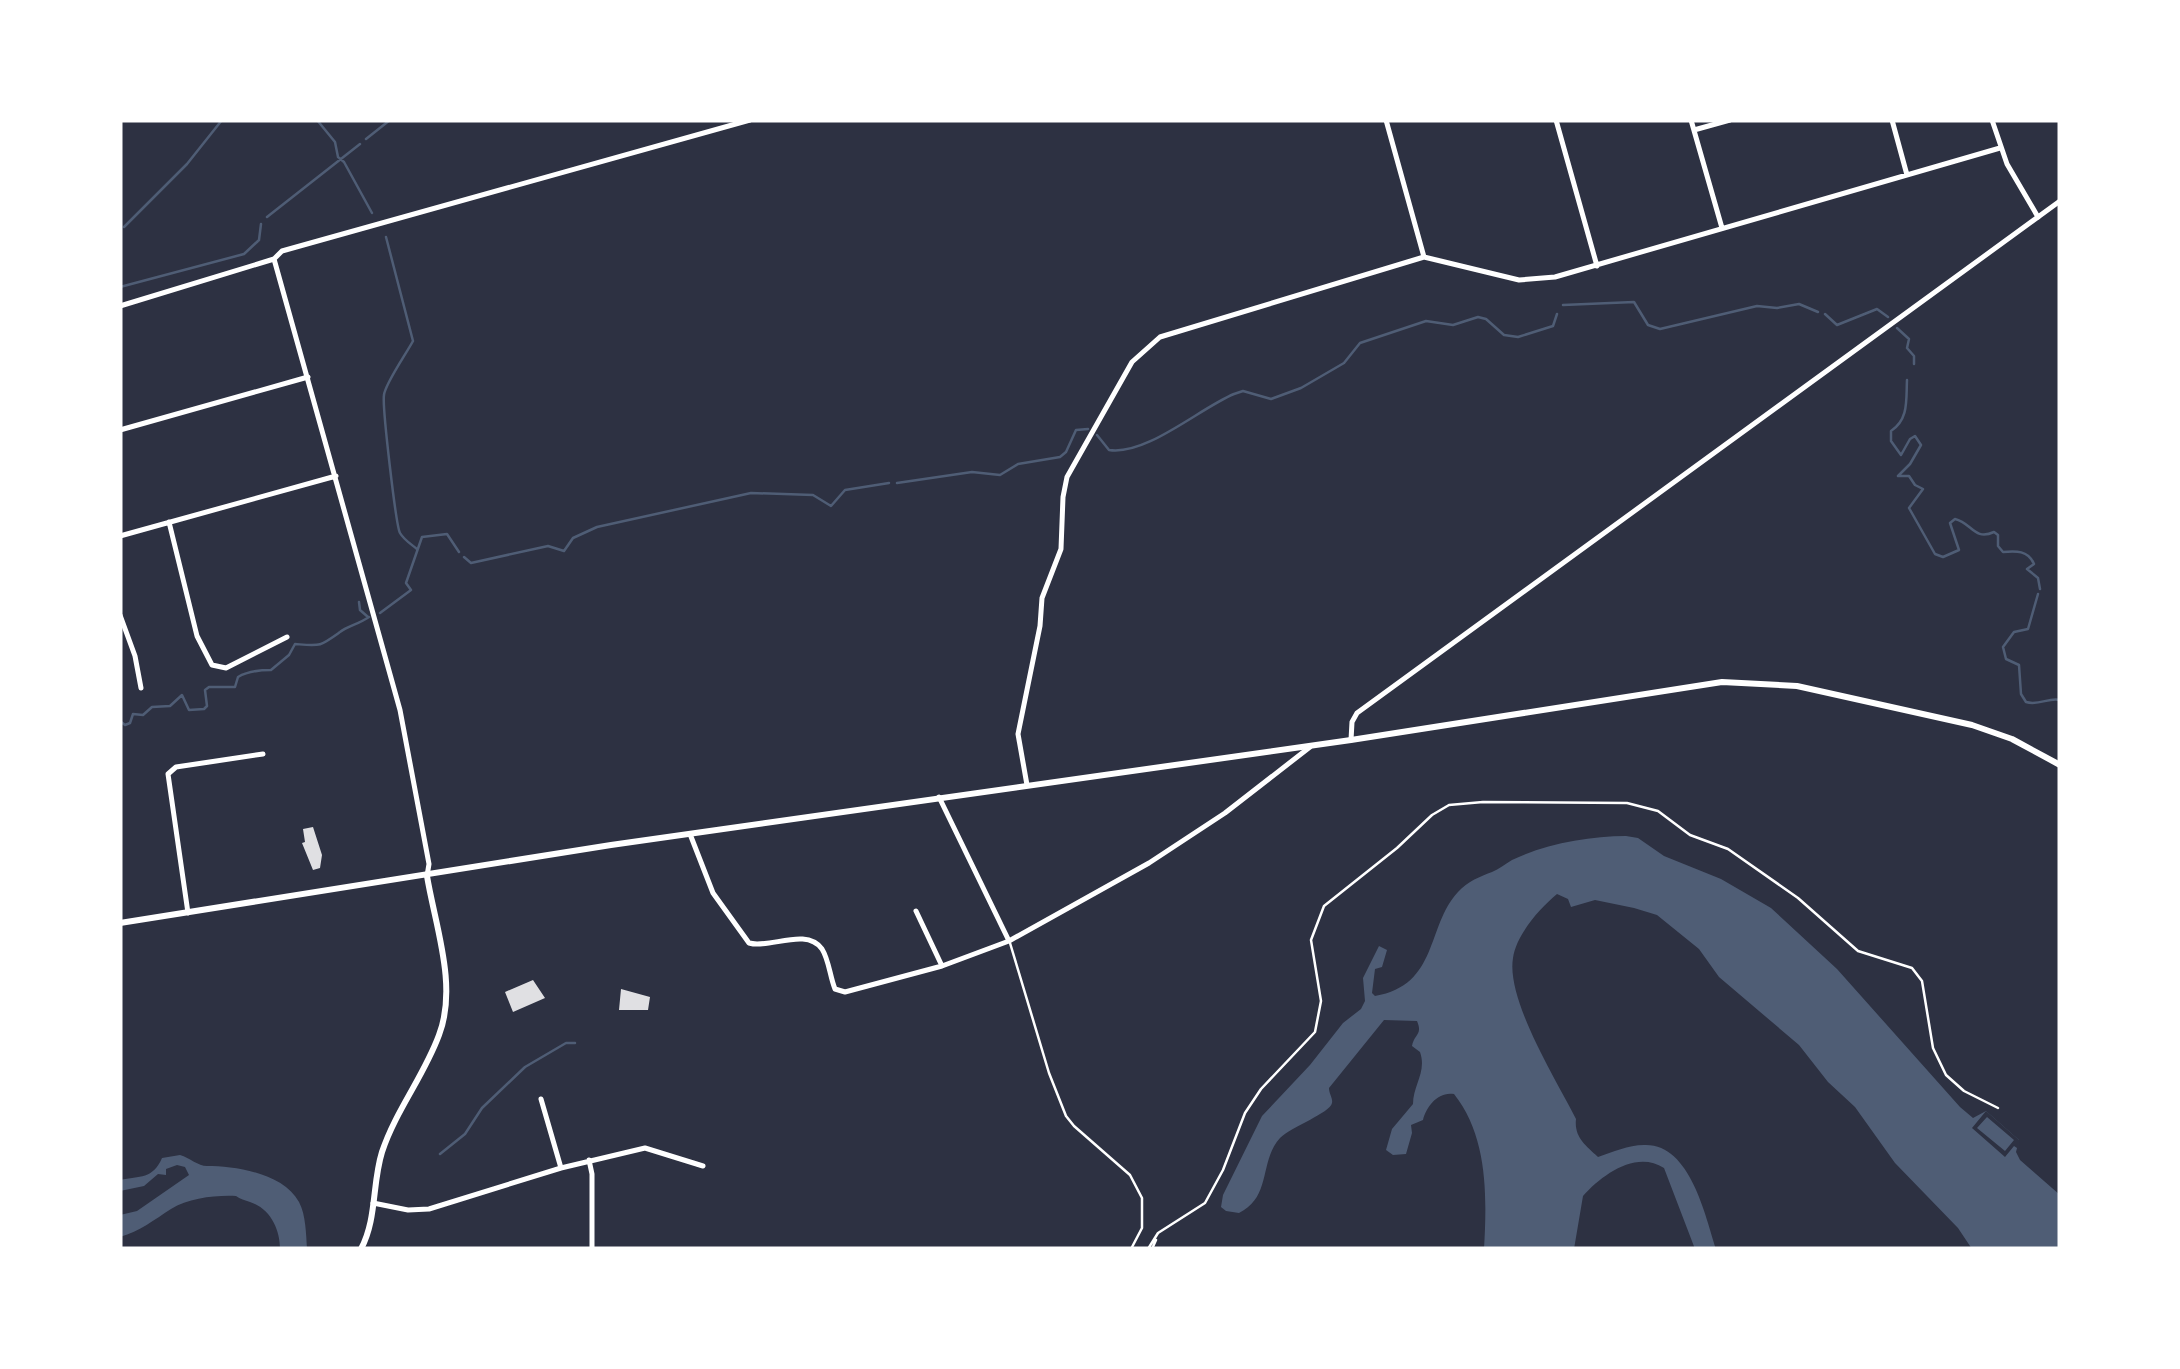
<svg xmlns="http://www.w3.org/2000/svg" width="2180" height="1369" font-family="Roboto,sans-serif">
<rect width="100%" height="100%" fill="#2d3142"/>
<path fill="#4f5d75" d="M1626 836 1638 838 1664 856 1721 879 1771 908 1837 969 1960 1107 1973 1118 1986 1111 2019 1140 2016 1152 2020 1160 2060 1195V1249H1972L1958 1228 1895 1163 1855 1107 1828 1082 1799 1045 1719 977 1699 949 1657 915 1634 908 1595 900 1571 907 1568 899 1557 894C1540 908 1516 935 1513 958 1506 1000 1556 1079 1576 1119 1574 1137 1585 1145 1598 1157 1613 1152 1628 1145 1644 1145 1690 1143 1705 1215 1716 1249H1695L1664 1168C1636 1150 1602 1175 1583 1196L1574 1249H1484C1487 1196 1488 1137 1454 1094 1438 1091 1426 1107 1423 1120L1411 1125 1412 1133 1406 1154 1393 1155 1386 1150 1392 1129 1413 1104C1413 1085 1427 1072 1420 1052L1412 1046C1414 1034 1423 1035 1417 1021L1384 1020 1329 1088C1329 1094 1333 1098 1332 1103 1330 1113 1291 1127 1280 1138 1259 1161 1272 1197 1239 1213L1226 1211 1221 1207 1223 1195 1262 1116 1310 1065 1343 1023 1361 1009 1365 1001 1363 978 1379 946 1387 950 1382 967 1375 969 1372 993 1375 996C1439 985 1426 926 1458 892 1468 881 1479 877 1492 872 1499 869 1505 864 1512 860 1545 844 1589 836 1626 836Z
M180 1155C190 1158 198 1166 207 1166 235 1166 283 1173 299 1202 306 1215 306 1235 307 1249H280C280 1230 271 1209 250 1202 245 1200 240 1199 236 1196 216 1195 189 1198 171 1209 154 1220 140 1231 120 1237V1215L137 1211 189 1175 185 1167 177 1165 166 1169V1175L158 1174 144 1186 120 1191V1180C140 1176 153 1179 162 1158Z"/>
<path fill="#2d3142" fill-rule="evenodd" d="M1986 1111 2019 1140 2020 1150 2014 1146 2005 1157 1972 1128ZM1987 1117 2014 1140 2005 1151 1977 1128Z"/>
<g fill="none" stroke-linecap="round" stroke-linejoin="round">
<path stroke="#4f5d75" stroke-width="2.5" d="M317 120 335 142 338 157 344 162 372 213
M366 139 390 120
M267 217 360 144
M124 227 187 164 222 120
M386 237 413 341C406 354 385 384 384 395 382 406 396 526 400 533 404 540 411 544 417 549
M120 287 244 254 259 240 261 224
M1563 305 1634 302 1648 325 1660 329 1757 306 1777 308 1799 304 1818 312
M1825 314 1837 325 1877 309 1888 317
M1897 328 1909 339 1907 348 1914 356V364
M1907 380C1906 400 1909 419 1891 431V441L1901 455 1910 439 1915 436 1921 445 1910 464 1898 476H1909L1915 485 1923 489 1909 508 1935 554 1943 557 1959 550 1950 523 1955 519C1972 523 1974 541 1994 532L1998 535V546L2003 552C2016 551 2028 550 2034 564L2027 569 2038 578 2040 589
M1097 435 1109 450C1146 456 1200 408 1234 394L1243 391 1271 399 1301 388 1344 363 1360 343 1426 321 1453 325 1478 317 1486 319 1504 335 1518 337 1553 326 1557 314
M897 483 972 472 1000 475 1018 464 1060 457 1066 452 1076 430 1088 429
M464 557 471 563 548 546 564 551 573 538 597 527 751 493 813 495 831 506 845 490 889 483
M2038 594 2028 629 2014 632 2003 647 2006 659 2019 665 2021 694 2026 702C2039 706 2049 697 2060 700
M359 602 360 610 368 617
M380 613 411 590 406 583 422 537 447 534 459 552
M120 721 125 725 130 723 133 714 143 715 152 707 170 706 182 695 189 710 204 709 207 706 205 690 209 687H235L238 677C248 671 260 670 271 670L289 655 295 644C321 646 319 647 340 632 348 626 359 624 369 617
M440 1154 465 1134 482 1108 525 1067 566 1043H575"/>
</g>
<path fill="#e0e0e3" d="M313 827 322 855 320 868 313 870 302 843 305 842 303 829Z
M533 980 545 998 513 1012 505 992Z
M621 989 650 997 648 1010H619Z"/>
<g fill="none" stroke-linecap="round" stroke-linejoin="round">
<path stroke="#fff" stroke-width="2.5" d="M1148 1249 1158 1233 1205 1203 1223 1170 1245 1113 1261 1089 1315 1032 1321 1001 1311 940 1324 906 1397 848 1432 815 1449 805 1483 802 1627 803 1658 811 1690 835 1728 849 1798 898 1858 951 1912 968 1922 981 1933 1048 1946 1075 1964 1091 1998 1108
M1152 1249 1156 1240"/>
<path stroke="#fff" stroke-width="2.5" d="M1010 943 1049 1073 1066 1116 1074 1126 1130 1175 1142 1198V1228L1131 1249"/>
<path stroke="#fff" stroke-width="5" d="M1386 120 1424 257
M1556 120 1597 266
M1691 120 1722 228
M1892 120 1907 175
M1992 120 2007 164 2038 217
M1694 130 1730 120
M274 259 400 710 429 864 427 876
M120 306 274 259 282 251 750 120
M120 430 308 377
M169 522 197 636 212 665 226 668 287 637
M120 536 336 476
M120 615 135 656 141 688
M1027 785 1018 734 1040 626 1042 598 1061 549 1063 497 1067 477 1132 362 1160 337 1424 257 1519 280 1555 277 2000 148
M939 797 1009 941
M690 834 713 893 749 943C770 949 806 927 822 949 829 960 830 977 835 989L845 992 942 966 1009 941 1149 863 1225 813 1310 747
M916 911 942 966
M188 913 168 774 176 767 263 754
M541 1099 561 1168
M589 1160 592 1174V1249
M373 1203 408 1210 429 1209 561 1168 645 1148 703 1166"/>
<path stroke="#fff" stroke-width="5" d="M1351 740 1352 722 1357 713 2060 201"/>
<path stroke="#fff" stroke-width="6" d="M120 923 611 845 1351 740 1722 682 1797 686 1972 725 2012 739 2060 765
M361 1249C377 1219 372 1184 382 1152 396 1110 424 1076 439 1035 458 986 435 925 427 876"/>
</g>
<rect width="2180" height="1369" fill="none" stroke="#ffffff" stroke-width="245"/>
</svg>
